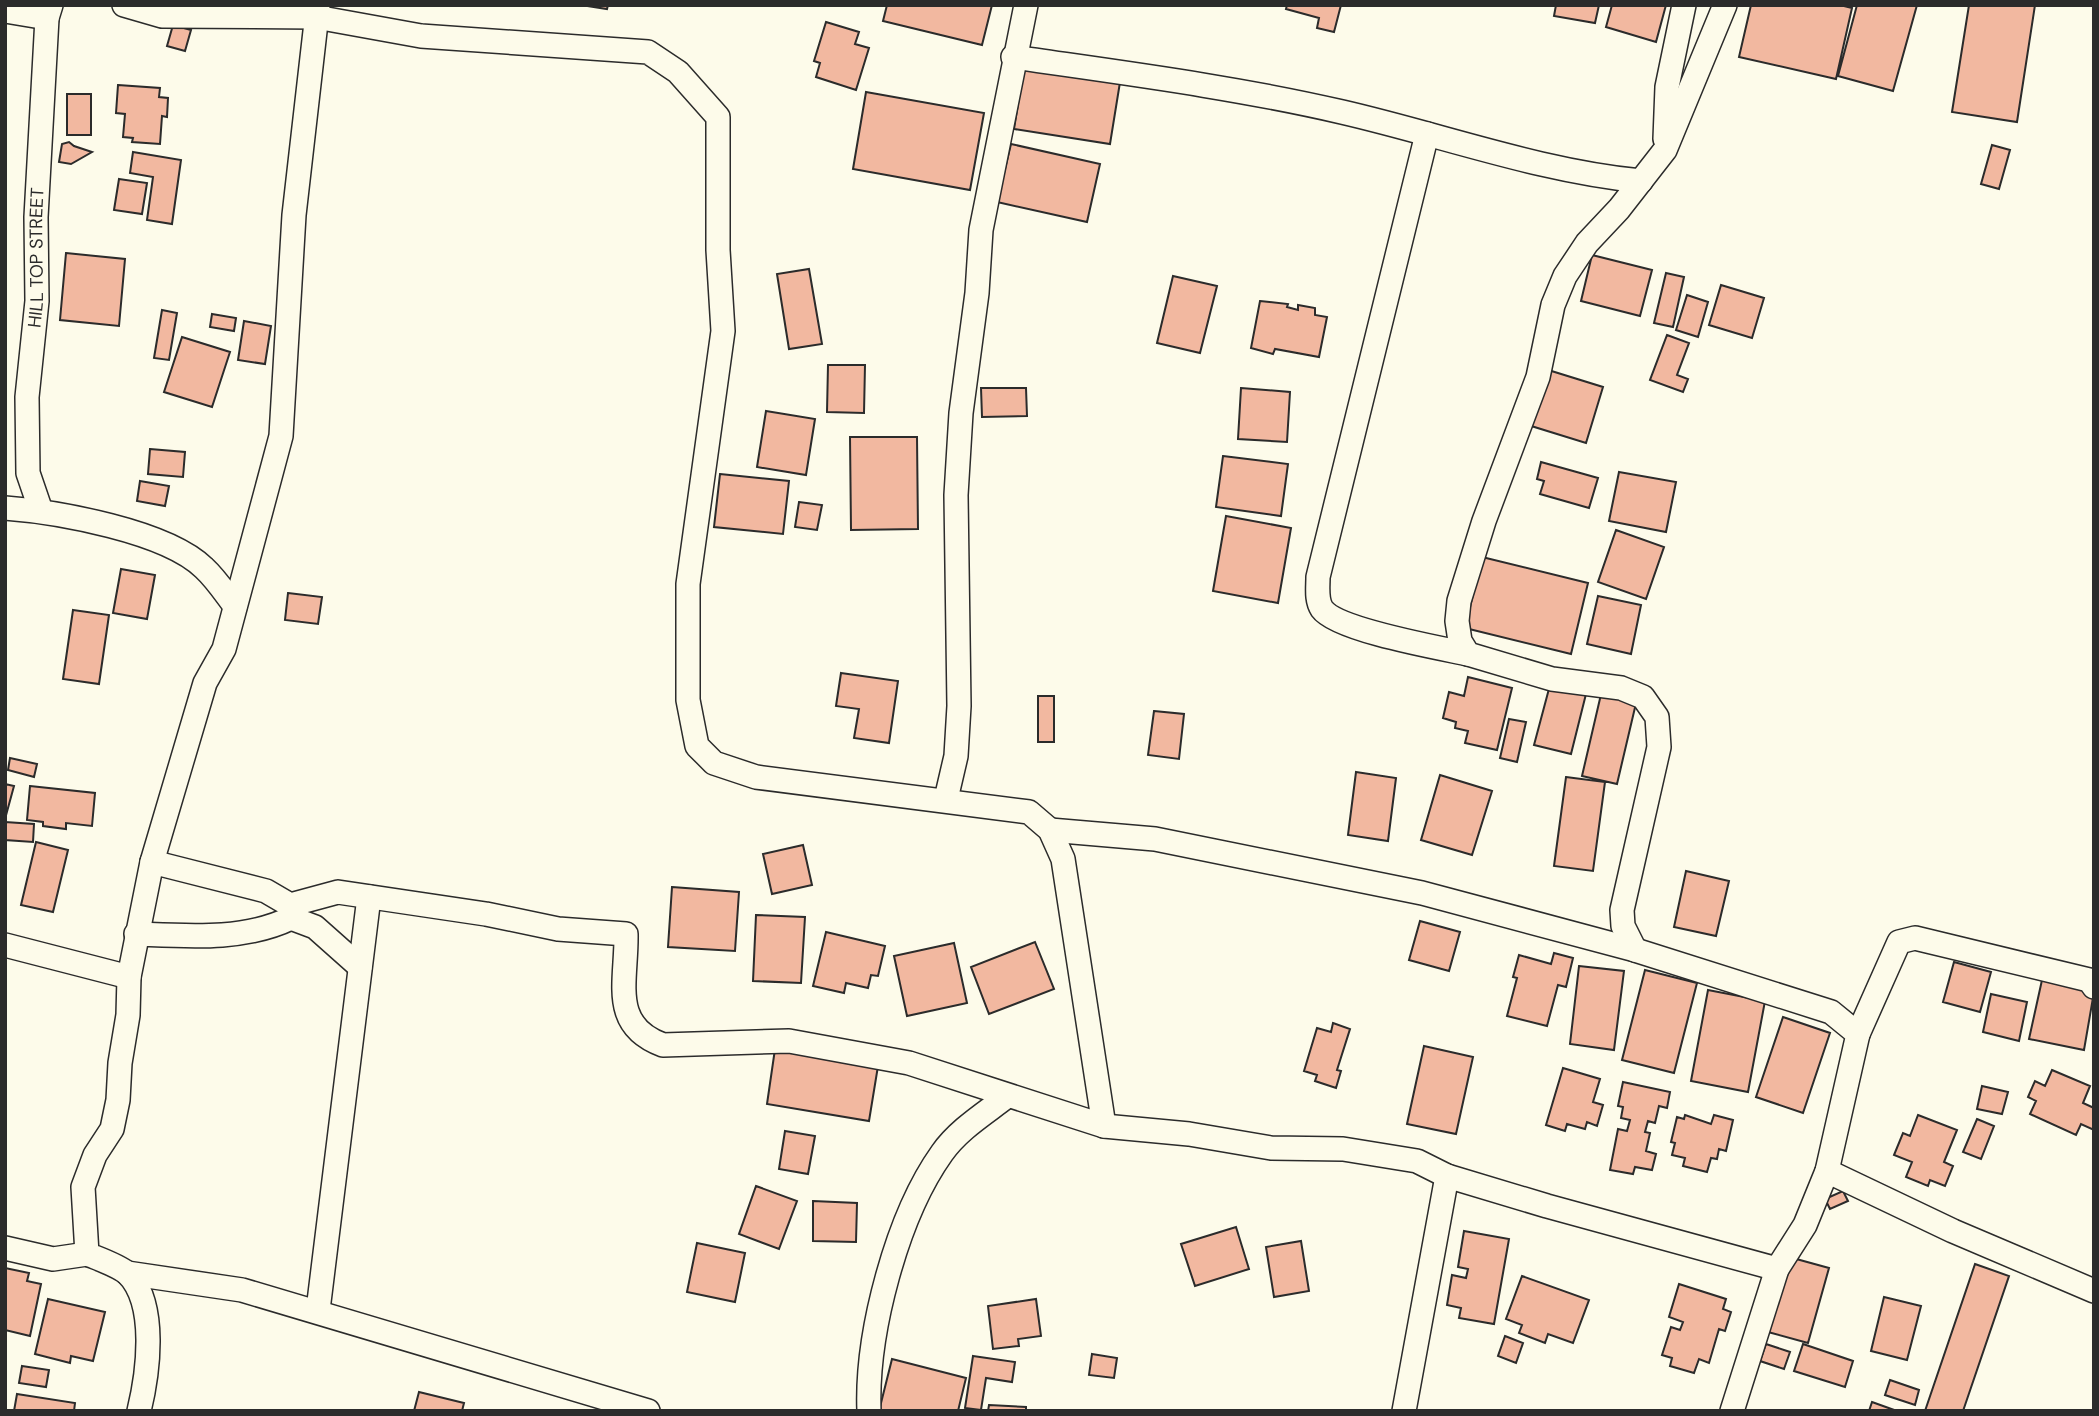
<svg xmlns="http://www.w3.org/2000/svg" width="2099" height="1416" font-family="'DM Sans',sans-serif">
<rect width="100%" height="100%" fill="#fdfbea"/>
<path fill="#f2b8a0" stroke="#2b2b2b" stroke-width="2" d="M581 5H608L607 9Z
M887 5H992L982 45 883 21Z
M1287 5H1341L1334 32 1317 28 1319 18 1286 9Z
M1556 5H1599L1595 23 1554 16Z
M1612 5H1666L1656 42 1606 27Z
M1751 5H1840L1852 8 1836 79 1739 57Z
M1857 5H1917L1893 91 1838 76Z
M1969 5H2035L2017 122 1952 112Z
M826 22 859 32 855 44 869 48 856 90 816 77 820 63 814 61Z
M173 25 191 30 185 51 167 46Z
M1025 60 1121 76 1110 144 1014 129Z
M118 85 160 88 159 97 168 98 167 117 162 116 160 144 132 142 133 138 123 137 125 114 116 113Z
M866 92 984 113 970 190 853 169Z
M67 94H91V135H67Z
M69 142 74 146 92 152 71 164 59 162 62 144Z
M1011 144 1100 164 1087 222 997 202Z
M1992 145 2010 150 1999 189 1981 184Z
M133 152 181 160 172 224 147 220 153 177 130 173Z
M119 179 147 183 142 214 114 210Z
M66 253 125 259 119 326 60 320Z
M1592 255 1652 270 1640 316 1581 301Z
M809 269 822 344 789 349 777 274Z
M1666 273 1684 277 1673 327 1654 323Z
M1173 276 1217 286 1200 353 1157 343Z
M1721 285 1764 298 1752 338 1709 325Z
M1687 295 1708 302 1698 337 1676 330Z
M1260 301 1288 304 1287 307 1298 310V305L1315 308V315L1327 317 1319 357 1275 349 1273 354 1251 348Z
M162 310 177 313 169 360 154 358Z
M212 314 236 318 234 331 210 327Z
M244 321 271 326 265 364 238 360Z
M1667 335 1689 343 1677 375 1688 379 1683 392 1650 380Z
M182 337 230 352 212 407 164 392Z
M828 365H865L864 413 827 412Z
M1545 369 1603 387 1586 443 1528 425Z
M981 388H1026L1027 416 982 417Z
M1241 388 1290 392 1287 442 1238 439Z
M766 411 815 419 806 475 757 467Z
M850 437H917L918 529 851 530Z
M150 449 185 452 183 477 148 474Z
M1223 456 1288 464 1281 516 1216 507Z
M1541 462 1598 478 1589 508 1540 494 1544 481 1537 479Z
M1619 472 1676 482 1666 532 1609 521Z
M720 474 789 481 783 534 714 527Z
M140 481 169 486 165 506 137 501Z
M799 502 822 505 817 530 795 527Z
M1226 516 1291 528 1278 603 1213 591Z
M1616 530 1664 547 1646 599 1598 582Z
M1482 557 1588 583 1571 654 1465 628Z
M121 569 155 575 147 619 113 613Z
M288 593 322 597 318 624 285 620Z
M1598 596 1641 605 1631 654 1587 644Z
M73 610 109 615 99 684 63 679Z
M841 673 898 681 889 743 854 738 859 709 836 706Z
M1468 677 1512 688 1497 750 1465 743 1468 731 1455 728 1456 722 1443 718 1449 692 1464 696Z
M1550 685 1586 694 1571 754 1534 745Z
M1602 690 1637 699 1617 784 1582 776Z
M1038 696H1054V742H1038Z
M1154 711 1184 714 1179 759 1148 755Z
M1509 719 1526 722 1517 762 1500 758Z
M10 758 37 764 34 777 8 770Z
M1356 772 1396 778 1388 841 1348 835Z
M1440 775 1492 791 1472 855 1421 840Z
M1566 777 1605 782 1593 871 1554 866Z
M5 784 14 786 5 819Z
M30 786 95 793 92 826 66 823V829L43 826V822L27 820Z
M5 822 34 824 33 842 5 840Z
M36 842 68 850 53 912 21 905Z
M803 845 812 885 772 894 763 854Z
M1686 871 1729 881 1716 936 1674 927Z
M672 887 739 892 735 951 668 947Z
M756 915 805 917 801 983 753 981Z
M1420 921 1460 932 1449 971 1409 960Z
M826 932 885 946 878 976 871 975 868 988 846 983 844 993 813 986Z
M1035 942 1054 989 989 1014 971 967Z
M954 943 967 1003 907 1016 894 956Z
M1554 953 1573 958 1566 987 1558 985 1547 1026 1507 1016 1517 978 1513 977 1519 955 1551 964Z
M1954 962 1991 972 1980 1012 1943 1002Z
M1579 966 1624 971 1614 1050 1570 1044Z
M1645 970 1697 983 1674 1073 1622 1060Z
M2042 980 2094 992 2084 1050 2029 1039Z
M1708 990 1765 1001 1748 1092 1691 1081Z
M1991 994 2027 1002 2019 1041 1983 1032Z
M1783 1017 1830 1033 1803 1113 1756 1097Z
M1333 1023 1350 1029 1337 1070 1341 1071 1336 1088 1315 1081 1317 1075 1304 1071 1317 1028 1331 1032Z
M1424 1046 1473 1057 1456 1134 1407 1124Z
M775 1049 878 1066 869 1121 767 1104Z
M1563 1068 1600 1079 1593 1102 1603 1105 1597 1126 1587 1122 1585 1129 1567 1124 1565 1131 1546 1125Z
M2052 1070 2090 1086 2083 1103 2094 1108V1130L2081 1124 2076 1135 2030 1114 2036 1101 2028 1097 2035 1081 2045 1086Z
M1623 1082 1670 1092 1667 1108 1659 1106 1655 1123 1648 1121 1645 1132 1650 1133 1646 1151 1656 1154 1652 1170 1635 1167 1633 1174 1610 1170 1618 1129 1627 1131 1630 1120 1621 1118 1623 1107 1618 1106Z
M1982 1086 2008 1092 2002 1114 1977 1109Z
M1685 1115 1711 1124 1714 1115 1733 1120 1726 1151 1719 1149 1717 1159 1711 1158 1707 1172 1683 1166 1685 1158 1672 1155 1675 1143 1671 1142 1677 1117 1684 1119Z
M1918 1115 1957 1130 1944 1162 1953 1166 1945 1186 1930 1180 1928 1186 1906 1177 1912 1162 1894 1155 1903 1133 1910 1136Z
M1977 1119 1994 1126 1981 1159 1963 1152Z
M785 1131 815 1136 808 1174 779 1169Z
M756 1186 797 1201 779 1249 739 1234Z
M1843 1191 1848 1201 1830 1209 1825 1199Z
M813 1201 857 1203 856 1242 813 1241Z
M1236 1227 1249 1269 1195 1286 1181 1244Z
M1464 1231 1509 1239 1494 1324 1459 1318 1461 1308 1447 1305 1452 1275 1466 1278 1468 1269 1458 1267Z
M1301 1241 1309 1291 1274 1297 1266 1247Z
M697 1243 745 1253 735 1302 687 1292Z
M1789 1257 1829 1268 1808 1343 1768 1332Z
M1975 1264 2009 1276 1963 1411H1925Z
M5 1268 29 1273 27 1281 41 1284 30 1336 5 1330Z
M1522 1276 1589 1300 1573 1343 1548 1334 1545 1343 1519 1333 1522 1325 1506 1319Z
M1679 1284 1726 1299 1723 1309 1731 1312 1725 1331 1719 1329 1709 1363 1699 1359 1694 1373 1670 1366 1672 1358 1662 1355 1671 1327 1680 1330 1683 1322 1669 1317Z
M1884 1297 1921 1306 1907 1360 1871 1351Z
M48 1299 105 1312 93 1361 71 1356 70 1363 35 1354Z
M1036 1299 1041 1336 1018 1339 1019 1346 993 1349 988 1306Z
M1505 1336 1523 1343 1516 1363 1498 1356Z
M1766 1344 1790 1352 1784 1369 1760 1361Z
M1803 1344 1853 1361 1845 1387 1794 1371Z
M1092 1354 1117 1358 1114 1378 1089 1375Z
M973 1356 1015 1362 1012 1382 986 1378 981 1410 965 1408Z
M892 1359 966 1378 958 1411H879Z
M22 1366 49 1370 46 1387 19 1383Z
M1890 1380 1919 1390 1915 1405 1885 1395Z
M419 1392 464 1403 462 1411H414Z
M17 1394 75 1403 74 1411H14Z
M1872 1402 1897 1411H1869Z
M989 1405 1026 1407V1411H988Z"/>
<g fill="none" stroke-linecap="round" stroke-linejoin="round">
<defs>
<g id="street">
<path d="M124 5 162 16 316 17 421 36 648 52 678 72 718 117V250L723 331 688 584V700L697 746 714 763 756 777 1029 812 1050 830 1063 859 1104 1126"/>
<path d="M5 11 47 18"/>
<path d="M1013 57C1123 73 1234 87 1342 112 1442 135 1539 171 1641 181"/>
<path d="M1427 134 1318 577C1318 588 1316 600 1322 609 1337 630 1440 648 1468 654"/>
<path d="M1665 139 1667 87 1684 5"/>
<path d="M5 508C58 512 166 531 204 568 216 579 225 593 235 606"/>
<path id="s1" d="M41 511 28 473 27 397 37 301 36 217 47 18 51 5"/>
<path d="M946 799 956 756 959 706 956 495 961 413 977 293 981 230 1026 5"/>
<path d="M1050 830 1155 839 1422 893 1635 950 1831 1012 1858 1034 1827 1171 1805 1225 1777 1269 1732 1411"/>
<path d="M152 862 266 891 290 905 338 892 486 914 558 929 626 934C627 981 609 1025 663 1045L789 1041 909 1063 1104 1126 1189 1134 1271 1148 1343 1149 1417 1161 1447 1176 1547 1206 1777 1269"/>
<path d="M291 918 315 927 360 967"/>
<path d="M136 934C187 936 244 941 291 918L290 905"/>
<path d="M5 945 129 977"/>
<path d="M1635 950 1623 926 1622 910 1659 747 1657 717 1643 697 1621 688 1552 679 1468 654 1460 641 1457 621 1459 601 1484 521 1538 377 1553 305 1565 276 1587 243 1619 209 1665 150 1725 5"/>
<path d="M1858 1034 1899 942 1915 938 2089 980 2094 987"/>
<path d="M1827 1171 1953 1231 2094 1291"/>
<path d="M5 1248 53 1259 87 1254"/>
<path d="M127 1273 242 1290 648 1411"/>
<path d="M318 1310 369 897"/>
<path d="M139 1411C148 1374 158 1303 127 1273 117 1265 99 1259 87 1254L83 1187 95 1155 112 1129 118 1100 120 1063 128 1015 129 977 152 862 205 683 224 649 281 436 294 215 318 5"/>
<path d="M869 1411C866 1333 897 1216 942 1153 958 1130 984 1114 1006 1097"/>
<path d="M1404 1411 1447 1176"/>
</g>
</defs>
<use href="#street" stroke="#2b2b2b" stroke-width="26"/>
<use href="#street" stroke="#fdfbea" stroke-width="23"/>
</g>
<g text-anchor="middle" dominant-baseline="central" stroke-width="5" stroke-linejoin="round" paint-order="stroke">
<g font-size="18" fill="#2b2b2b" stroke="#fdfbea">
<text stroke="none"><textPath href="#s1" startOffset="256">HILL TOP STREET</textPath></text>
</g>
</g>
<rect width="2099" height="1416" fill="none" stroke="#2b2b2b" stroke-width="14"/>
</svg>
